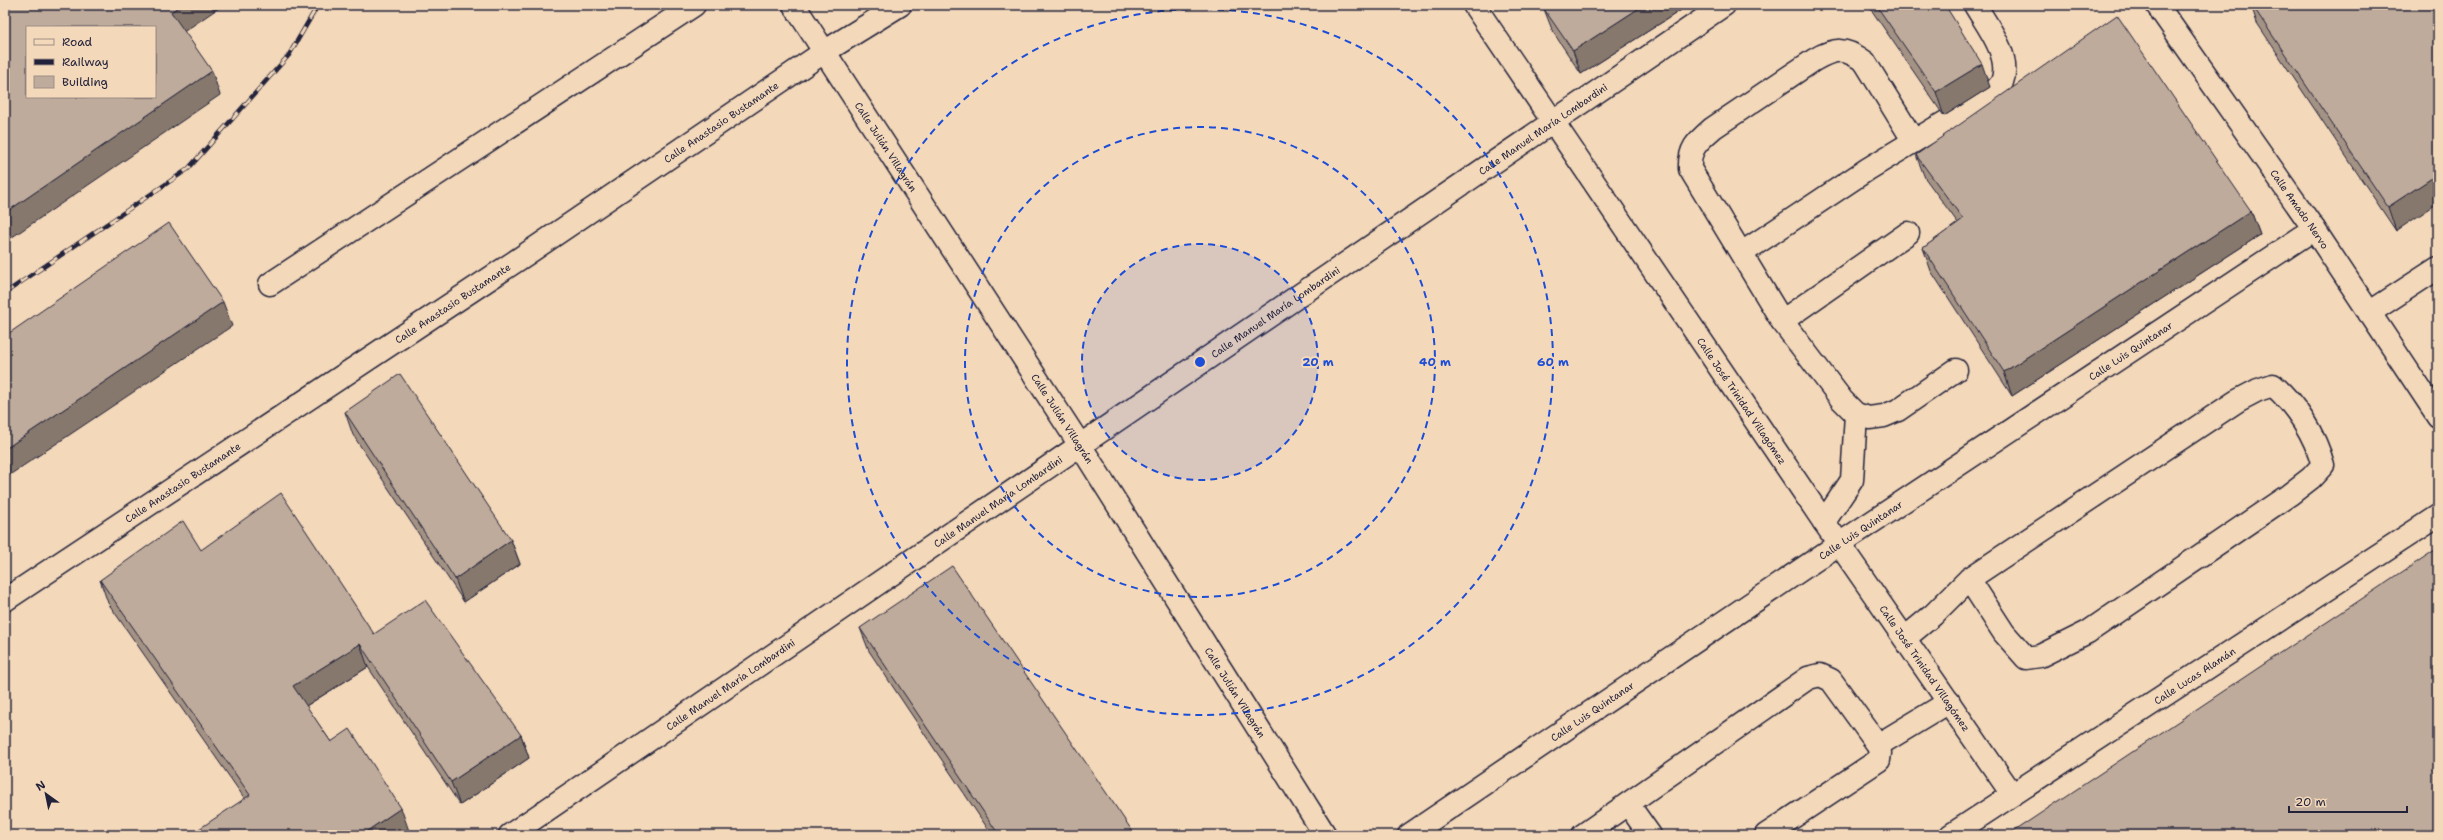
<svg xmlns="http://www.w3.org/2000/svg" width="2443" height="840" font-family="'Shantell Sans',sans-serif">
<rect width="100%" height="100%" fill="#f3d8ba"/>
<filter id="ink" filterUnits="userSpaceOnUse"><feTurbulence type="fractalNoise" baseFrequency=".025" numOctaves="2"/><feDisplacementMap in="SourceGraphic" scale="8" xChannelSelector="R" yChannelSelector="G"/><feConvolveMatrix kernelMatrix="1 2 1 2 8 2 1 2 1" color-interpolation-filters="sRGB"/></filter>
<g filter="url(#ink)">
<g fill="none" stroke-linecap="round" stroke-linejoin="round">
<defs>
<g id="minor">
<path id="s1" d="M794 5 1080 445 1325 835"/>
<path id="s2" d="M1474 5 1824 522 2012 794"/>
<path id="s3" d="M2157 5 2314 229 2438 416"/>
<path d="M1913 140 1865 62C1845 47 1835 48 1814 60L1713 128C1697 142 1689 148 1690 169L1782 321 1842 400 1856 414 1869 418 1884 416 1898 410 1956 370"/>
<path d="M1742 253 1868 169 1992 94C1995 90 2000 86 2002 82 2012 56 1987 26 1975 5"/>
<path d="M270 284 694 5"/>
<path d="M2369 313 2438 268"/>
<path d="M1782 321 1908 233"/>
<path d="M1824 522 1852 480 1856 414"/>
<path id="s4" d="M5 600 525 255 824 52 900 5"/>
<path d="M1905 638 1933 615 1969 579 2237 401 2258 390 2273 385C2296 405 2315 435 2323 465L2311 478 2289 495 2088 632 2040 656 2026 658 2004 633 1969 579"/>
<path d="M1878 745 1949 702"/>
<path d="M1628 804 1650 835"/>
<path id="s5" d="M510 835 1724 5"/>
<path id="s6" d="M1409 835 1839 544 2314 229"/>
<path d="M1583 835 1808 678 1820 675 1831 680 1878 745 1880 753 1879 760 1766 835"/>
<path id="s7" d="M1951 835 2438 516"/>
</g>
</defs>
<use href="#minor" stroke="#22223b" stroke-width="25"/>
<use href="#minor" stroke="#f3d8ba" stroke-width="22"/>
<defs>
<path id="rail" d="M5 293 188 169 289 55 318 5"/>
</defs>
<use href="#rail" stroke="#22223b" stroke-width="4.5"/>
<use href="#rail" stroke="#f3d8ba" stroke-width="3" stroke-dasharray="9" stroke-linecap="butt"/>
</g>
<path fill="#a49385" stroke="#22223b" d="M1550 5H1689L1581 74 1553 32 1544 9Z
M1868 5H1945L1990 87 1944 116Z
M2251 5H2438L2396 231 2257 23Z
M1916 155 2251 211 2260 235 2012 396 1931 271 1923 248 1958 223 1925 178Z
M345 412 511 540 520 564 464 602 353 435Z
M201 550 374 634 521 735 529 758 460 805 368 667 306 706 331 742 409 831 245 799 108 603 100 580Z
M860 628 1135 835H992L869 651Z"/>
<path fill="#86786c" stroke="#22223b" d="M181 5H223L179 35 171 12Z
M1644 5H1689L1581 74 1573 51Z
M1982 64 1990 87 1944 116 1936 92Z
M212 71 220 95 5 242V213Z
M2438 174V203L2396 231 2388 207Z
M2251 211 2260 235 2012 396 2004 372Z
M223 302 232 326 5 478V449Z
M511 540 520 564 464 602 455 579Z
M360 644 368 667 301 709 293 686Z
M521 735 529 758 460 805 451 782Z
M401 808 409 831 404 835H361Z"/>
<path fill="#bfab9b" stroke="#22223b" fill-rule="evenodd" d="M5 5H181L171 12 212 71 5 213ZM27 27H155V97H27Z
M1550 5H1644L1573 51 1544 9Z
M1876 5H1945L1982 64 1936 92Z
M2252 5H2438V174L2388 207Z
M2117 15 2251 211 2004 372 1923 248 1963 219 1916 155Z
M169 223 223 302 5 449V336Z
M400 374 511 540 455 579 345 412Z
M281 493 374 634 425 600 521 735 451 782 360 644 293 686 331 742 350 729 401 808 361 835H190L250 795 100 580 183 521 201 550Z
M2438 548V835H2008Z
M952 566 1135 835H999L860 628Z"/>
</g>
<circle cx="1200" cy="362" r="118" fill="#1d4ed8" fill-opacity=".12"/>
<g fill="none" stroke="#1d4ed8" stroke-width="2" stroke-dasharray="7 5">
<circle cx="1200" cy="362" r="118"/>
<circle cx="1200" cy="362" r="235"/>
<circle cx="1200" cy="362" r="353"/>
</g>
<g text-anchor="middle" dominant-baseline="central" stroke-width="4" stroke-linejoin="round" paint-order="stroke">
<g font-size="10" fill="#22223b" stroke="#f3d8ba">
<text stroke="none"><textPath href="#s4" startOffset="861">Calle Anastasio Bustamante</textPath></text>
<text stroke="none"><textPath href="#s5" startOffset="1251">Calle Manuel María Lombardini</textPath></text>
<text stroke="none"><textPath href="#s1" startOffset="169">Calle Julián Villagrán</textPath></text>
<text stroke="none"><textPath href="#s3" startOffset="249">Calle Amado Nervo</textPath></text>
<text stroke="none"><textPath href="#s4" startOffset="537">Calle Anastasio Bustamante</textPath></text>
<text stroke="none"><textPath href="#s5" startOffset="927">Calle Manuel María Lombardini</textPath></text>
<text stroke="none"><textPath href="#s6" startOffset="869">Calle Luis Quintanar</textPath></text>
<text stroke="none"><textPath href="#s2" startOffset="478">Calle José Trinidad Villagómez</textPath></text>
<text stroke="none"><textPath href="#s1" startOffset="493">Calle Julián Villagrán</textPath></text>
<text stroke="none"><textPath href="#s4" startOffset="213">Calle Anastasio Bustamante</textPath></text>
<text stroke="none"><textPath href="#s5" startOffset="591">Calle Manuel María Lombardini</textPath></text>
<text stroke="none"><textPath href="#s6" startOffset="545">Calle Luis Quintanar</textPath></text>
<text stroke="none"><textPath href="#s2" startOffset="802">Calle José Trinidad Villagómez</textPath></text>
<text stroke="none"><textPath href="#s7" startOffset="291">Calle Lucas Alamán</textPath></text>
<text stroke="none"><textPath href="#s5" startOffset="267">Calle Manuel María Lombardini</textPath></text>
<text stroke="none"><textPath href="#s1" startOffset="817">Calle Julián Villagrán</textPath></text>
<text stroke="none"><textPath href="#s6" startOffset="221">Calle Luis Quintanar</textPath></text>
</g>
</g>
<circle cx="1200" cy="362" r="6" fill="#1d4ed8" stroke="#f3d8ba" stroke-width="2"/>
<g font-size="12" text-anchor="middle" font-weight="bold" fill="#1d4ed8" stroke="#f3d8ba" stroke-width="4" stroke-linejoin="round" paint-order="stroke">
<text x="1318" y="366">20 m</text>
<text x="1435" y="366">40 m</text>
<text x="1553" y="366">60 m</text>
</g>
<rect width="2443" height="840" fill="none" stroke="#f3d8ba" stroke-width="20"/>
<rect x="10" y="10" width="2423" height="820" fill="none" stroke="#22223b" stroke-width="1.5" filter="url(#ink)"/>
<rect x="26" y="26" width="130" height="72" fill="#f3d8ba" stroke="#9f8f87"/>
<rect x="34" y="39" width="20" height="6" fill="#f3d8ba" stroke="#9f8f87"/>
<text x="62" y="46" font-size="12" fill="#22223b">Road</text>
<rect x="34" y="59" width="20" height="6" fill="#22223b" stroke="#9f8f87"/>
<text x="62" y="66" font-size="12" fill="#22223b">Railway</text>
<rect x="34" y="76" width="20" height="12" fill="#bfab9b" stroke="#9f8f87"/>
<text x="62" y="86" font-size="12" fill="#22223b">Building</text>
<g transform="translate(46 794) rotate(327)" stroke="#f3d8ba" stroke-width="3" paint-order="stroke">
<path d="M0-3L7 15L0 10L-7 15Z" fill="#22223b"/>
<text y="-6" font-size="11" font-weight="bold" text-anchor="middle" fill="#22223b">N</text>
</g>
<path d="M2289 806v6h118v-6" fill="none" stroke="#22223b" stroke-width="2"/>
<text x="2295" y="806" font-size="12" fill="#22223b" stroke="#f3d8ba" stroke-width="3" paint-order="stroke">20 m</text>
</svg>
